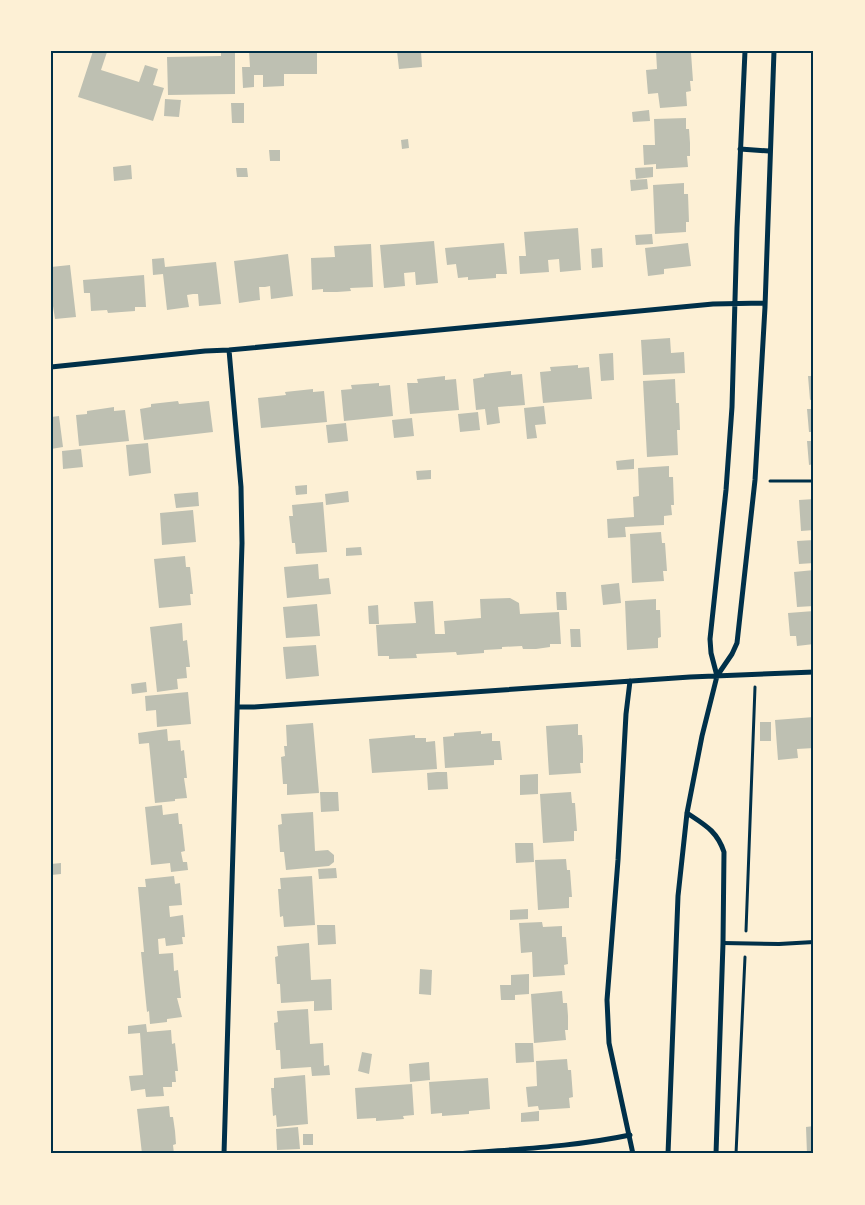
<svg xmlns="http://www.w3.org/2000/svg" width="865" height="1205" font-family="Signika,sans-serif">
<rect width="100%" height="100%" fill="#fdf0d5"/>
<path fill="#bec0b2" d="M93 51 107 52 101 70 139 82 145 65 158 69 153 85 164 88 153 121 78 97Z
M221 51H235V94L168 95 167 57 221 56Z
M249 51H317V74H284V86L263 87V75H254V87L243 88 242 67H250Z
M397 51H421L422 67 399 69Z
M656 51H688V53H691L693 81H690L691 91 686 92 687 106 660 108 658 93 648 94 646 70 657 69Z
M165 99 181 100 179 117 164 116Z
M231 103H244V123H232Z
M649 110 650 121 633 122 632 112Z
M686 118V129H689L690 143V156H687L688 167 656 169V164L644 165 643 145H655L654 119Z
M408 139 409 148 402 149 401 140Z
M269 150H280V161H270Z
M131 165 132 179 114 181 113 167Z
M653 167V177L636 179 635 168Z
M236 168H247L248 177H237Z
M647 179 648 189 631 191 630 180Z
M684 183V194H688L689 222H686V232L655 234 653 185Z
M578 228 581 270 560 272 559 259 548 260 549 272 520 274 519 256H526L524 232Z
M652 234 653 244 636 245 635 235Z
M434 241 438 283 416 285 415 272 404 273 405 286 384 288 380 245Z
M504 243 507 274H496V278L468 280V277L458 278 456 264 447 265 445 248Z
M688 243 691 266 664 269V274L648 276 645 248Z
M371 244 373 287 350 288 351 291 337 292H323V289L312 290 311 258 335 257 334 246Z
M602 248 603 267 592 268 591 249Z
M288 254 293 296 271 299 270 286 265 287H259L260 300 239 303 234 261Z
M164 258 165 267 216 262 221 304 199 306 198 294H193L187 295 189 307 167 310 163 274 153 275 152 259Z
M70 265 76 317 55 319 53 306 51 307V267Z
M144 275 146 307H135V311L108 313 107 310 91 311 90 293H84L83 280Z
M670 338 671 353 684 352 685 373 643 375 641 340Z
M613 353 614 380 601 381 599 354Z
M578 365V368L589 367 592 399 543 403 540 372 551 371 550 367Z
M511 371V375L522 374 525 405 498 407 500 423 487 425 485 409 476 410 473 379 484 377V374Z
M445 376V380L456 379 459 410 410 414 407 383H418L417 379Z
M808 376H814V399L810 400Z
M675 379 676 403H679L680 430H677L678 455 647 457 643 381Z
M379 383V386L390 385 393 416 344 421 341 390 352 389 351 385Z
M313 389V392L324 391 327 422 261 428 258 398 286 395 285 392Z
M178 401 179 404 209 401 213 432 144 440 140 409 151 407V404Z
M544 406 546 424 535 425 537 438 527 439 524 408Z
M114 407V411L125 410 129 441 79 446 76 415 87 414V411Z
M807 409H814V432H809Z
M478 412 480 430 460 432 458 414Z
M59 416 63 447 51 449V417Z
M412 418 414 436 394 438 392 420Z
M346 423 348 441 328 443 326 425Z
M807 441H814V464L809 465Z
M148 443 151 473 129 476 126 445Z
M81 449 83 467 63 469 62 451Z
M634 459V469L617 470 616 461Z
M669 466V477H673L674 505H671L672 515 664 516V525L625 527 626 537 608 538 607 519 634 517 633 497 639 496 638 468Z
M431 470V479L417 480 416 471Z
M307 485V494L296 495 295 486Z
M348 491 349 502 326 505 325 494Z
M198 492 199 506 176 508 174 494Z
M814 499V530L801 531 799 500Z
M323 502 327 552 296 554 295 543H292L289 516H293L292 505Z
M193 510 196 542 162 545 160 513Z
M661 532 662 543H665L667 571H663L664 581 632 583 630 534Z
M814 540V563L799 564 797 541Z
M361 547 362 555 346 556V548Z
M185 556 186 567H190L193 594H190L191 605 159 608 154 559Z
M318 564 319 579 329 578 331 594 287 598 284 567Z
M814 570V606L797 607 794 572Z
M619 583 621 603 603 605 601 585Z
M556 592H566L567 610H557Z
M510 598 519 603 520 614 559 612 561 644H550V647L536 649H523L522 646 502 647V649L484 650V653L457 655 456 652 416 654 417 658 389 659V656H378L376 625 416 623 414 602 433 601 435 634H445L444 621 481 618 480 599Z
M656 599V610H660L661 637 658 638V648L627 650 625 601Z
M317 604 320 636 286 638 283 607Z
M378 605 379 624H369L368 606Z
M814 611V644L797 646 796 636H790L788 613Z
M182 623 183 641 187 640 190 667H186L187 678 177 679 178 689 157 692 150 627Z
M570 629H580L581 647H571Z
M316 645 319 676 286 679 283 647Z
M146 682 147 692 132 694 131 684Z
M188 692 191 724 157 727 156 710 146 711 145 696Z
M814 717V748L797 749 798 758 778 760 775 720Z
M760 722H771V741H760Z
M313 723 319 793 287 795V784H283L281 757 285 756 284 746H287L286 725Z
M578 724V735H582L583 749V763H580L581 773 549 775 546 726Z
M167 729 168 741 180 740 181 751 184 750 187 778H184L187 798 175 799V801L155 803 149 743 139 744 138 733Z
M481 731V734L492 733V741H500L502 760H494V765L445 768 443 737 454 736V733Z
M415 735V738H426V742L435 741 437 769 372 773 369 739Z
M437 772H447L448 789 428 790 427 773Z
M538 774V794L520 795V775Z
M320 792H338L339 811 321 812Z
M571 792 572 803H575L577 831H574V841L543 843 540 794Z
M162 805 163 815 178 813 179 824H182L185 851 181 852 183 862H187L188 870 171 872 170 863 151 865 145 807Z
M313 812 315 851 328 850 334 855V862L329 866 286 870 284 852H280L278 825 282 824 281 814Z
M515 843H533L534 862 516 863Z
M566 859 567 870H570L572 897H569V908L538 910 535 860Z
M61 863V874L51 875V864Z
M336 868 337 878 319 879 318 869Z
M174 876 175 884 180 883 182 905 169 906 170 917 183 915 185 937H182L183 944 166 946 165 938 158 939 159 954 173 953 174 971 178 970 181 998H177L182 1017 167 1019V1022L150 1024 149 1011 147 1012 141 952H144L138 887H146L145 879Z
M312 876 315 925 284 927 283 916 280 917 278 889H281L280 878Z
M528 909V919L510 920V910Z
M542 922 543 927 562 926V937H566L568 964 564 965 565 975 533 977 532 952 521 953 519 923Z
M317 925H335L336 944 318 945Z
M309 943 311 980 331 979 332 1010 314 1011V1001L281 1003 280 984H277L275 957 278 956 277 946Z
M420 969 432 970 431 995 419 994Z
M529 974V994L515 995V1000H501L500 985H511V975Z
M562 991 563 1003H567L568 1016V1030H565L566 1040 534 1043 531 994Z
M308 1009 310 1044 323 1043 324 1066 329 1065 330 1075 312 1076 311 1067 281 1069 280 1050H276L274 1023 278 1022 277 1011Z
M146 1024 147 1032 171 1030 172 1044 175 1043 178 1071H175L176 1082H172V1087H163L164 1096 146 1097 145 1089 131 1091 129 1076 143 1075 140 1033 128 1034V1026Z
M515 1043H533L534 1062 516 1063Z
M362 1052 372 1054 369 1074 358 1071Z
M567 1059 568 1070H571L573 1097 569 1098 570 1108 539 1110 538 1106 528 1107 526 1087 537 1086 536 1061Z
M429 1062 430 1080 410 1082 409 1064Z
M305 1075 308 1124 277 1127 276 1115 273 1116 271 1088H274V1078Z
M488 1078 490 1109 469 1111V1114L442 1116V1113L431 1114 429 1082Z
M412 1084 414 1115 403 1116 404 1119 376 1121V1118L357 1119 355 1088Z
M169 1106 170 1117H173L175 1131 176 1144 173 1145 174 1154H142L137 1109Z
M539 1111V1121L521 1122V1113Z
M814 1126V1154H807L806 1127Z
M298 1127 300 1149 277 1150 276 1129Z
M303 1134H313V1145H303Z"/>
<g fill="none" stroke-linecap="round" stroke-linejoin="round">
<path stroke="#003049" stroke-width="3" d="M770 481H814
M746 931 755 687
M736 1154 745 957"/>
<path stroke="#003049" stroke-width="4" d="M723 943 779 944 814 942"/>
<path stroke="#003049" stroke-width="5" d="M740 149 769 151
M51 367 205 351 229 350 713 304 765 303
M717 676 711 653 710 639 726 490 732 407 737 228 745 51
M630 681 626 714 618 860 607 1000 609 1043 633 1154
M238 707H254L690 677 814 672
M687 813C705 825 717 831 724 852L723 943 716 1154
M224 1154 242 543 241 487 229 350
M458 1154C515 1149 573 1147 630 1135
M668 1154 678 896 687 813 702 736 717 676 732 654 737 643 755 480 758 429 765 307 774 51"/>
</g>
<rect width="865" height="1205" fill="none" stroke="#fdf0d5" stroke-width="105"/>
<rect x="52" y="52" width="760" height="1100" fill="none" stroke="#003049" stroke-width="2"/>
</svg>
